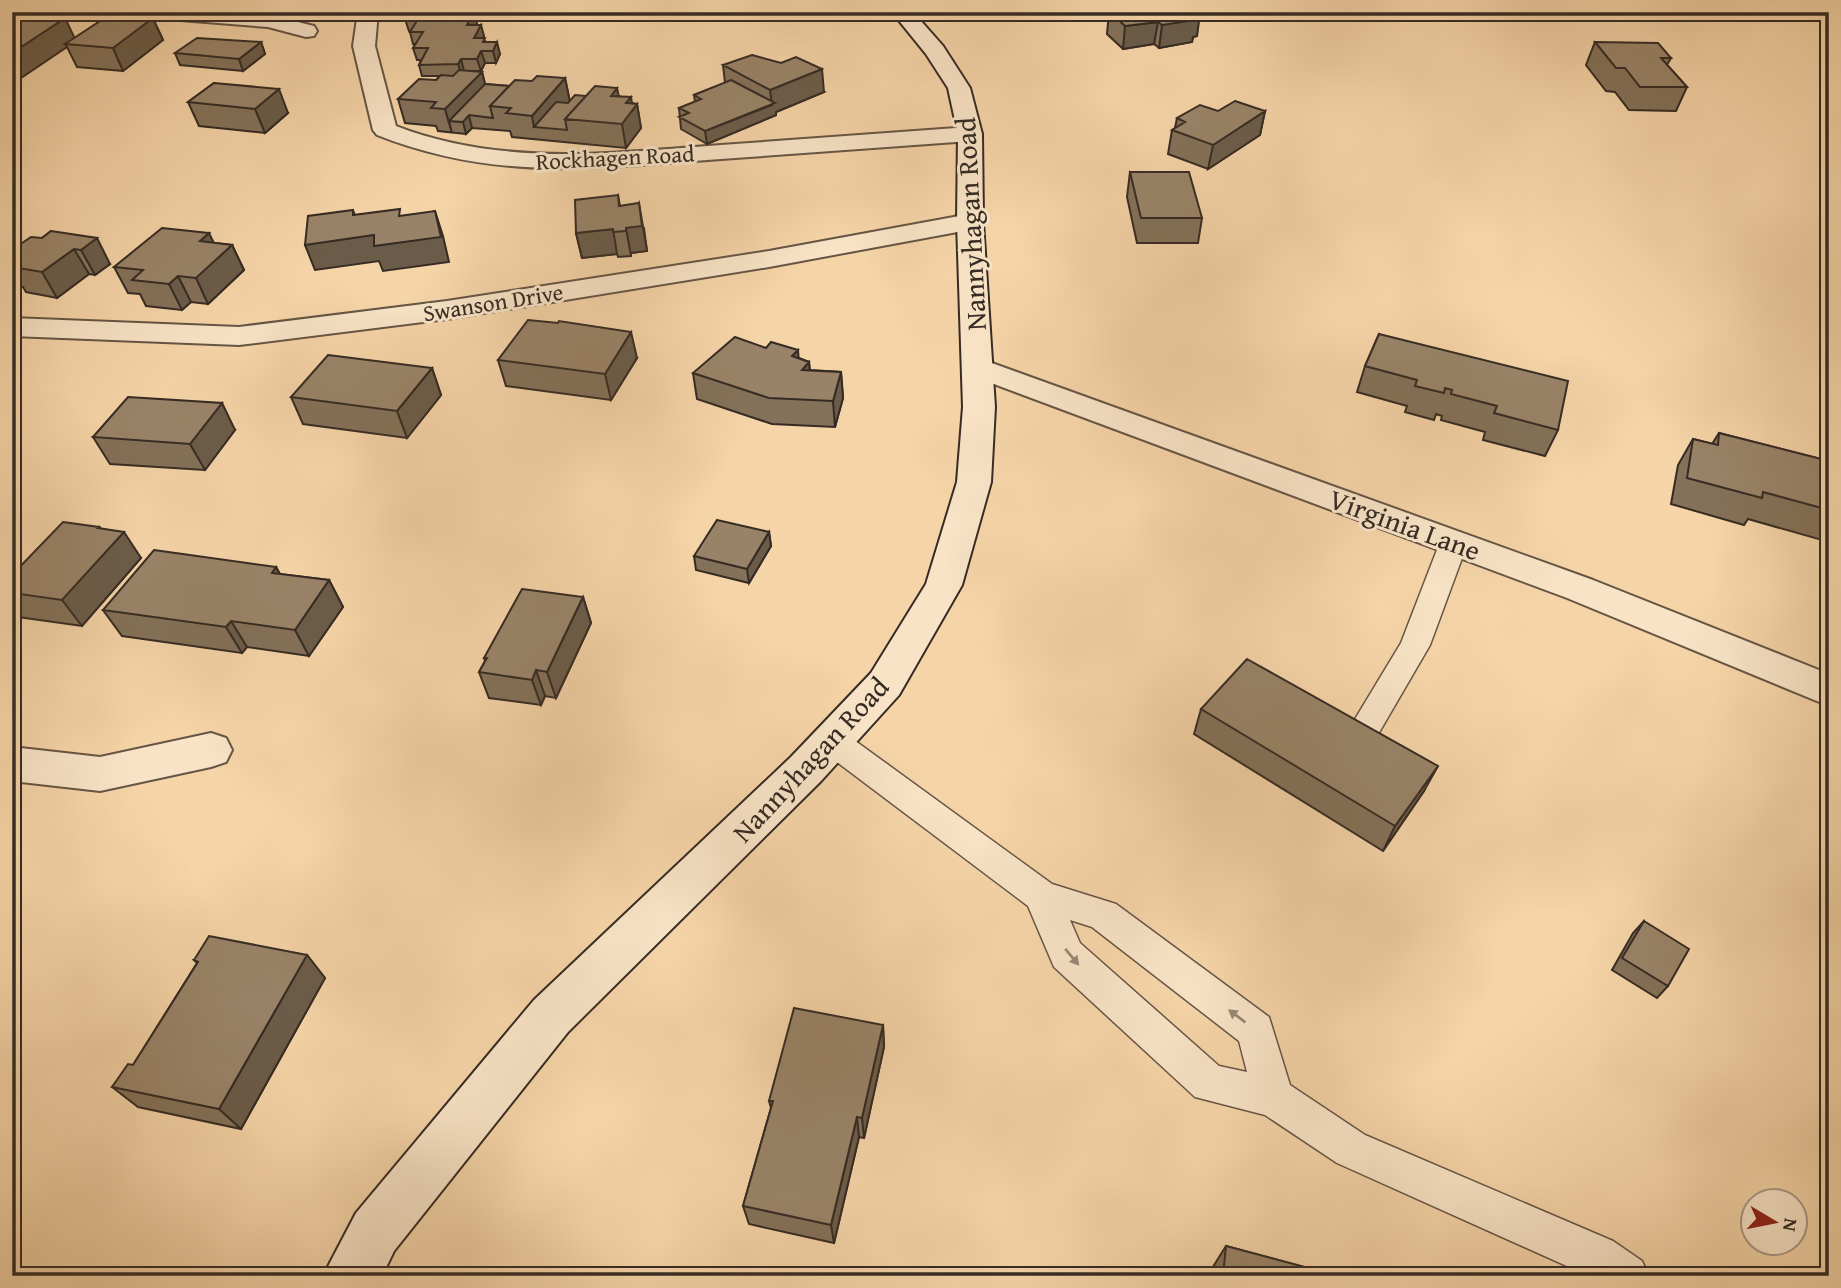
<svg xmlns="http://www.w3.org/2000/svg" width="1841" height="1288" font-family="'Gentium Book Plus',serif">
<rect width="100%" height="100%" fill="#f5d4a7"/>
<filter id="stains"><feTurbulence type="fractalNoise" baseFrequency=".00286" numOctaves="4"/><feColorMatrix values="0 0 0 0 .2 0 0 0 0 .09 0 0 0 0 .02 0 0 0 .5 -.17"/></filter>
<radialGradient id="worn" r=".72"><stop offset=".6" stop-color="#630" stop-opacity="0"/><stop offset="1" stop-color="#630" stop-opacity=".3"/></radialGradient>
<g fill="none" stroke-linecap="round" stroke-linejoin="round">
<defs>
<path id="lane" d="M1454 533 1464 535 1468 542 1430 645 1373 743 1362 747 1351 743 1346 734 1401 643 1440 542 1444 535Z
M832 728 843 732 1052 884 1116 904 1269 1017 1290 1085 1365 1135 1613 1241 1642 1261 1649 1276H1589L1337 1163 1265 1115 1195 1097 1054 967 1028 906 821 750 816 741 821 732ZM1070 920 1092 927 1239 1041 1247 1072 1219 1066 1080 943Z"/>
<path id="street" d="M145 12 269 15 314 26 317 31 314 36 306 37 268 27 155 18 148 16Z
M358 12H378L375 46 396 126C503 167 610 153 721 145 804 139 887 133 970 127L979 129 982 134 979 139 970 141C887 147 804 153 721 159 597 168 496 182 377 135L373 130 353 46Z
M970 214 979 216 983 222 979 228 769 267 447 319 239 345 12 336V318L239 327 447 301 769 251Z
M978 358 1593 580 1829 674V706L1567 598 967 374 963 367 967 360Z
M211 733 226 738 232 750 226 762 211 767 100 791 12 781V747L100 757Z"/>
<path id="secondary" d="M892 12H913L943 46 970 88 982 134 983 222 995 407 991 482 962 585 899 695 821 781 568 1032 394 1251 382 1276H323L356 1213 534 1000 791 757 871 673 926 584 957 482 963 407 957 222 958 134 948 88 926 54Z"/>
</defs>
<use href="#lane" stroke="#665545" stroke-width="3"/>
<use href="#street" stroke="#665545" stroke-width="4"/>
<use href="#secondary" stroke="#362b24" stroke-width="4"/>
<use href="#lane" fill="#f8e3c6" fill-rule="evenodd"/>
<use href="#street" fill="#f8e3c6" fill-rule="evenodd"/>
<use href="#secondary" fill="#f8e3c6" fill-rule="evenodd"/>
</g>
<path fill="#847159" stroke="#362b24" stroke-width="2" d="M114 12H150L163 40 123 71 77 67 67 47 12 24 75 38Z
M474 12 477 25 484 36 483 38 486 42 500 54 496 63H485L481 71H465L482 72 485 84 509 86 532 81 565 78 570 102 586 96H619L632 103 637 104 641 128 626 148 512 137 510 131 472 128 466 134 438 131 436 126 405 123 398 99 436 80 440 76H422L419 65 421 60H417L413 48 416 44H413L410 32 411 31H409L405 19Z
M1109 12H1198L1197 36 1193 37 1192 42 1159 48 1154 44 1123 49 1107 34Z
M261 42 265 54 243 71 180 65 175 53Z
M1595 42 1671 58 1667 65 1687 87 1676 111 1629 110 1615 92 1606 91 1586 65Z
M723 65 824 92 776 112V115L707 144 681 129 679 108 695 102 694 95 725 83Z
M214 83 288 113 265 133 199 126 188 102Z
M1218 111H1265L1260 135 1208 169 1168 154 1172 130 1175 128 1177 118Z
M1130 172 1202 218 1198 243H1137L1127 197Z
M618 195 620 206 644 228 647 251 631 253V256L618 257 617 254 582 258 576 233Z
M51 231 110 264 95 275 89 274 57 298 26 292 23 287 14 286 12 284V250L42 238Z
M214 243 232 245 244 270 208 304 191 302 182 310 146 306 140 294 128 293 114 267Z
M1379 334 1558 430 1545 456 1483 440 1485 432 1441 420 1442 416 1436 414 1434 420 1405 412 1407 406 1357 392 1365 366Z
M637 358 611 400 506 386 498 360Z
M799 358 809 362 810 370 841 372 843 398 835 427 772 424 697 399 693 373Z
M432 368 441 395 407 438 303 424 291 397Z
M235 430 205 470 110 464 93 437Z
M1719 433 1829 461V542L1748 519 1744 525 1671 504 1678 465 1693 439 1712 444Z
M99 527 101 529 141 558 82 626 18 617 12 610V575Z
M769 532 771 546 749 583 696 570 694 556Z
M276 567 280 574 329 580 343 607 309 656 247 647 242 653 122 636 103 610Z
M583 597 591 623 556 698 545 696 541 705 489 698 479 672 485 661 484 658Z
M1201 709 1424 791 1383 851 1194 734Z
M1644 921 1668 986 1657 998 1612 970 1633 933Z
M307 955 325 978 241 1129 138 1107 112 1087 133 1065 197 963 194 960Z
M883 1025 884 1047 864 1138 859 1137 834 1243 749 1224 743 1206 771 1108 769 1101Z
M1226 1246 1338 1276H1211V1270Z"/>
<path fill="#6b5c49" stroke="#362b24" stroke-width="2" d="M139 12H150L163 40 123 71 113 48 133 16Z
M474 12 477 24 470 36 467 25Z
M1200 14 1197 36 1193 37 1192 42 1159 48 1162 25 1190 16Z
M65 18 76 41 65 44 67 47 12 84V53Z
M1158 22 1154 44 1123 49 1125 26Z
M481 25 484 36 477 50 474 38Z
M261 42 265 54 243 71 239 59Z
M497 42 500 54 496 63 493 51Z
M481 51 485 63 481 71 477 59Z
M461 59 464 71 462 76 458 64Z
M822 69 824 92 776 112V115L707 144 705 131 772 105 770 90Z
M482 72 488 96 469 116 472 128 466 134 463 122 449 121 452 133 445 109Z
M565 78 570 102 534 127 532 116Z
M617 88 622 111 611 96Z
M279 89 288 113 265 133 255 109Z
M631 97 633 110 637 104 641 128 626 148 622 124 626 103Z
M1265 111 1260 135 1208 169 1213 145Z
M639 203 647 251 631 253V256L626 228Z
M353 210 362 235 435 211 443 236 449 262 383 271 379 261 315 270 305 245 353 215Z
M613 229 617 254 582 258 576 233Z
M209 233 220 256 232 245 244 270 208 304 196 278 200 241Z
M97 238 110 264 95 275 81 250Z
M74 249 89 274 57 298 42 272Z
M178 276 191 302 182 310 169 284Z
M631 332 637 358 611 400 605 374Z
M798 350 800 376 792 356Z
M809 362 811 388 802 370Z
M432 368 441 395 407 438 397 411Z
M841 372 843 398 835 427 833 401Z
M12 402 18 411 12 417Z
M222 403 235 430 205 470 190 444Z
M99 527 112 545 124 532 141 558 82 626 62 600Z
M769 532 771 546 749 583 747 569Z
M276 567 290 593 272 573Z
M329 580 343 607 309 656 295 630Z
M583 597 591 623 556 698 547 672Z
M231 621 247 647 242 653 226 627Z
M536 670 545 696 541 705 532 680Z
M1438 766 1424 791 1383 851 1395 826Z
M307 955 325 978 241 1129 219 1109Z
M883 1025 884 1047 864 1138 862 1118Z
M857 1117 859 1137 834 1243 831 1225Z"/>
<path fill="#998368" stroke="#362b24" stroke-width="2" d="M114 12H139L133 16 153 18 113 48 65 44Z
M410 12H474L467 25H481L474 38H485L483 42H497L493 51H481L477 59H461L458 64 419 65 428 48H413L423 32H410L418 19H405Z
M1110 12H1198L1200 14 1190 16 1196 20 1162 25 1158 22 1125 26Z
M28 16 65 18 12 53V24Z
M197 38 261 42 239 59 175 53Z
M1595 42 1658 43 1671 58H1661L1687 87H1640L1625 68H1616Z
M752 55 781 63 796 57 822 69 770 90 723 65Z
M459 70 482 72 445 109 431 108 436 102 398 99 419 79 436 80 441 75 453 76Z
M537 76 565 78 532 116 506 113 511 108 490 106 515 80 532 81Z
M731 80 775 103 705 131 679 117 689 113 679 108 701 99 694 95Z
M214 83 279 89 255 109 188 102Z
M485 84 509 86 490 106 493 118 469 115 463 122 449 121Z
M595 86 617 88 611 96 631 97 626 103 637 104 622 124 565 119Z
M575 95 586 96 565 119 567 130 534 127 556 102 568 103Z
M1235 101 1265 111 1213 145 1172 130 1185 122 1177 118 1200 105 1218 111Z
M1130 172H1189L1202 218H1141Z
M618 195 619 206 639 203 642 226 626 228V231L613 232V229L576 233 575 200Z
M400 209 399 216 435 211 441 237 374 246V235L305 245 308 216 353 210V215Z
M162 228 209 233 200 241 232 245 196 278 178 276 169 284 132 280 143 270 114 267Z
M51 231 97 238 81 250 74 249 42 272 12 267V266L16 263H12V250L31 237 42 238Z
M528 320 558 323 559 321 631 332 605 374 498 360Z
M1379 334 1568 381 1558 430 1494 413 1497 406 1451 394 1452 390 1445 388 1444 393 1415 386 1417 380 1365 366Z
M735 337 766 348 771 342 798 350 792 356 809 362 802 370 841 372 833 401 769 398 693 373Z
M328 355 432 368 397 411 291 397Z
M128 397 222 403 190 444 93 437Z
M1719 433 1829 461V510L1763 492 1762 498 1687 478 1693 439 1718 445Z
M717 520 769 532 747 569 694 556Z
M63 522 99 527 98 528 124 532 62 600 12 593V575Z
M154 550 276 567 272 573 329 580 295 630 231 621 226 627 103 610Z
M522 589 583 597 547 672 536 670 532 680 479 672 487 658H484Z
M1247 659 1438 766 1395 826 1201 709Z
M1644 921 1689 949 1668 986 1622 958Z
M209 936 307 955 219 1109 112 1087 128 1064 133 1065 198 962 194 960Z
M794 1008 883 1025 862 1118 857 1117 831 1225 743 1206 773 1101H769Z
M1226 1246 1338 1276H1223Z"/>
<defs><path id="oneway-solid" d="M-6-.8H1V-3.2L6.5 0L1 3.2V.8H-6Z" transform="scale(1.75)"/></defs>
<g fill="#978775">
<use href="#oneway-solid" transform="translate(1072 957) rotate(50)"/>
<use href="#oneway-solid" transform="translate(1237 1016) rotate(-143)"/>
</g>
<g text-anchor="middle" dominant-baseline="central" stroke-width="6" stroke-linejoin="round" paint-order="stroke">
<g font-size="23" fill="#362b24" stroke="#f8e3c6">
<text transform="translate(615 157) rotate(-3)">Rockhagen Road</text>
<text transform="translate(493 302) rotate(-9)">Swanson Drive</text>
</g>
<g font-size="28" fill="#362b24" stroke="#f8e3c6">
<text transform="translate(970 224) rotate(-93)">Nannyhagan Road</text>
<text transform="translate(1405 524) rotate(20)">Virginia Lane</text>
<text transform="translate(810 759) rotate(-47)">Nannyhagan Road</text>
</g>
</g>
<rect width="1841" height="1288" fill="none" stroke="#f5d4a7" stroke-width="42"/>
<rect x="14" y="14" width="1813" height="1260" fill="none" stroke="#362b24" stroke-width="3.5"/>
<rect x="21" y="21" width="1799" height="1246" fill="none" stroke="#362b24" stroke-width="2"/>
<g transform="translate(1774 1222) rotate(100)"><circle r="33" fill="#f8e3c6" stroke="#aa9985" stroke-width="2"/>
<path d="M0-5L12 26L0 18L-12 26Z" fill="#8f2418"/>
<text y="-10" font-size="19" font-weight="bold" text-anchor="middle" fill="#362b24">N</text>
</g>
<rect width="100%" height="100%" filter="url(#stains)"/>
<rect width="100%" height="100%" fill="url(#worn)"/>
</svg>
